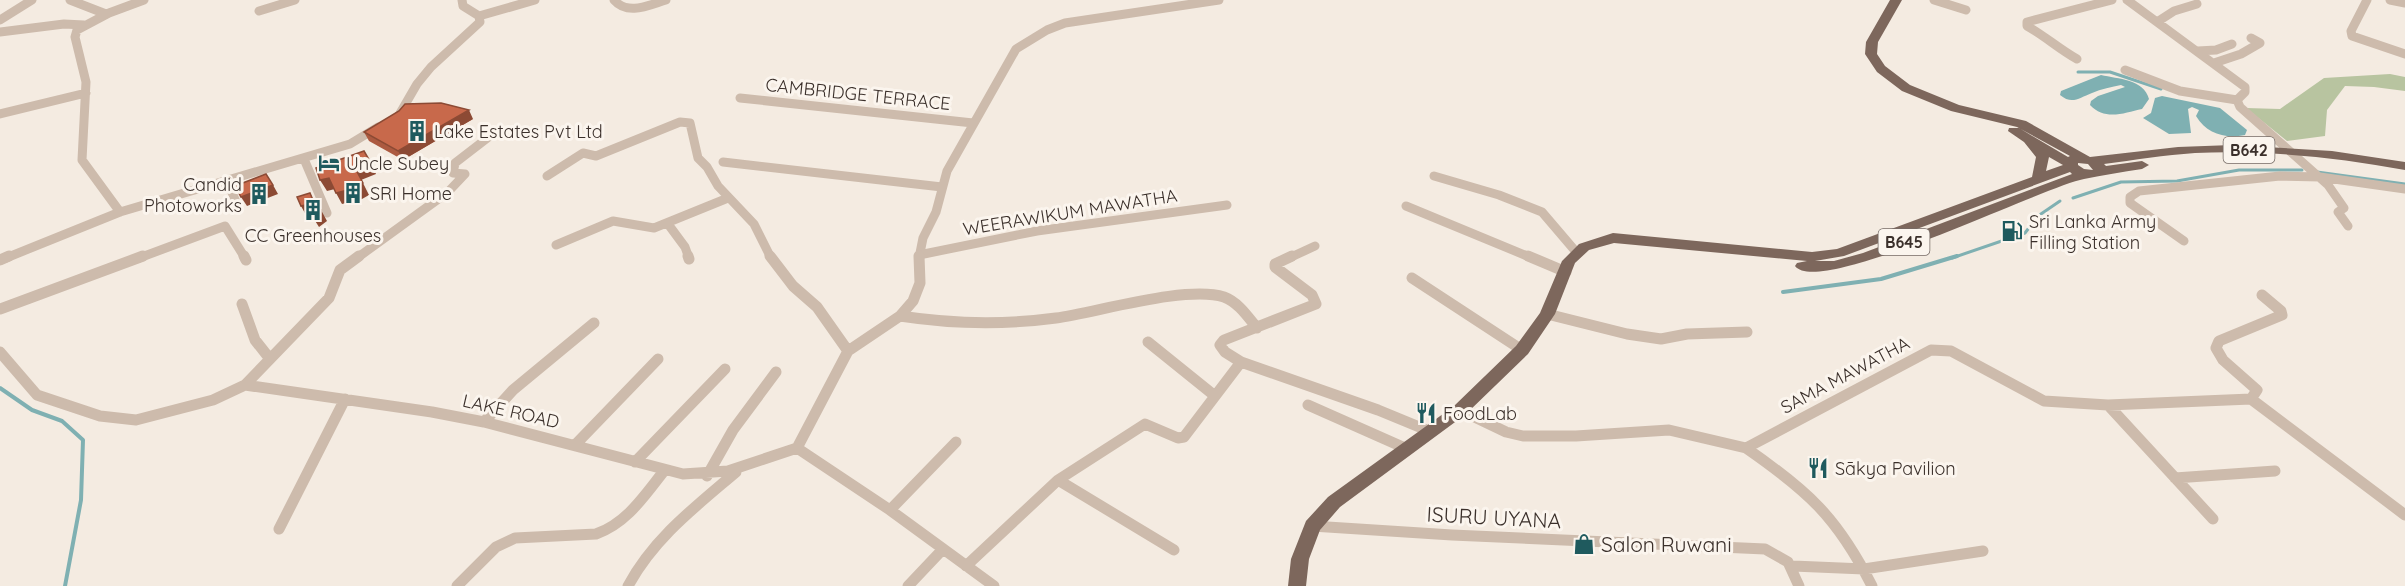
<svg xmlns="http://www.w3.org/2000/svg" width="2405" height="586" font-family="Quicksand,sans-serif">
<rect width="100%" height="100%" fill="#f4ebe1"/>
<path fill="#b8c4a0" d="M2390 74 2405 77V91L2374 87 2345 86 2327 110 2325 136 2287 141 2246 108 2280 109 2324 78Z"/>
<path fill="#7fb0b2" d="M2101 75C2118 79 2144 79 2149 99L2142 109C2124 113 2105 121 2090 105L2091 101 2098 96 2125 87 2121 85C2112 87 2101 89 2092 93 2079 98 2072 105 2060 95L2061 91Z
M2162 96 2220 108 2247 130 2245 135C2225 139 2207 134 2196 116L2199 110 2192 107 2188 109 2191 133 2169 134 2143 118 2151 113 2155 98Z"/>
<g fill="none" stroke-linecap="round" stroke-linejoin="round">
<path stroke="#7fb0b2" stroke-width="3" d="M2078 72H2110L2161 89
M2317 172 2405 184
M2073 198 2121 182 2177 181 2239 170H2302
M1952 258 2025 233 2038 216 2060 201"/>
<path stroke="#7fb0b2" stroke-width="4" d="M1783 292 1881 279 1957 256
M0 388 32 410 62 421 83 440 81 500 65 586"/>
<path stroke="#cdbbac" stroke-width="9" d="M70 0 106 14
M614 0C628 16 649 5 666 0
M1934 0 1966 10
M2127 0 2245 87V92L2237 100
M2367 0 2351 31 2352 36 2405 54
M2390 0 2405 3
M259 11 295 0
M479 16 535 0
M0 20 32 0
M2157 22 2174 11 2197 4
M0 32 64 24 84 25
M2198 51 2216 50 2232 44
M2077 59C2059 49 2045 36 2027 26V22L2112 0
M2214 63 2241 54 2260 43 2251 38
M2125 70 2180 91 2237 100
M740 98 973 123
M2237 100 2240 107 2328 185 2344 208 2338 212 2348 226
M0 114 86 93
M399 115 417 84 431 67 480 22 479 16 463 6 462 0
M304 159 327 213
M723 162 942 187
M547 176 583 153 596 156 680 122 690 123 698 158 707 167 718 186 754 224 771 258
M1434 176 1499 195 1542 212 1577 253
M227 180 238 207
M1406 206 1532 258
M120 212 82 160 86 82 75 37 77 30 109 13 144 0
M668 224 685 247 689 258
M2184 241 2130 203V197L2139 191 2280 176 2320 177 2405 189
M556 245 613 221 654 228 728 198
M919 255 1037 231 1227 205
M6 258 120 212 350 144 378 127
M139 258 225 226 245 258
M357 258 448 192 465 174 453 173 455 163 490 136
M919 258 923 238 936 212 947 171 1016 49 1047 30 1065 23 1219 0
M1289 258 1315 246"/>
<path stroke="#cdbbac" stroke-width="11" d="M244 256 246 260
M688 256 689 259
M770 256 793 286 817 307 848 351
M1292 256 1275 264V267L1312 295 1316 304 1224 340 1220 345 1225 352 1241 362 1378 410 1429 431
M1528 256 1566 272
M0 260 9 256
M1412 278 1522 350
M242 304 255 340 270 359
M0 309 143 256
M1547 314 1627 334 1661 339 1687 334 1747 332
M900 316C952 324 1004 325 1056 318 1098 312 1187 285 1224 297 1238 302 1248 317 1257 328
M1148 342 1215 396
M0 352 37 395 100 416 136 420 213 400 245 385 432 412 484 422 683 474 728 471 797 448 890 510 994 586
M245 385 329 298 340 270 359 256
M2251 399 2405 515
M2251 399 2257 390 2223 360 2216 348 2219 341 2282 315 2281 311 2262 295
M1308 405 1405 448
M2108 405 2213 519
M1460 410 1506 432 1523 436H1576L1669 430 1746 448 1931 350 1951 351 2044 401 2108 405 2251 399
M484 422 513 390 594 323
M575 445 658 359
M797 448 848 351 900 316 913 301 920 283 919 256
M1746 448C1808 491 1837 517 1872 586
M635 462 725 369
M707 476 733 430 776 372
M2175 478 2275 471
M1058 480 1174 550
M890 510 956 442
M1312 526 1452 535 1765 549 1788 562 1799 586
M279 529 345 399
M966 566 1058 480 1145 424 1178 438 1184 437 1241 362
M1793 566 1864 569 1983 551
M457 586 496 547 515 538 596 534C627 523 644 496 664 471
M628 586C654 538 695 507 736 472
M908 586 943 549"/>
<path fill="#7d675c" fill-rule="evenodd" d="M1890 0H1902L1878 42 1877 54 1885 66 1910 85 1959 105 2026 121 2090 157 2178 147 2232 145 2332 151 2405 162V170C2336 157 2265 150 2195 153 2165 155 2134 160 2104 164L2106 166 2142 161 2149 165 2142 169C2122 172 2103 175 2084 179 2042 187 1819 298 1795 266L1797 263 1807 261 1614 243 1589 250 1575 263 1555 314 1528 354 1466 414 1340 507 1320 530 1309 559 1306 586H1288L1291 559 1306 521 1328 497 1454 406 1516 346 1540 313 1562 261 1579 244 1613 233 1812 252 1837 249 2032 177 2036 157 2024 142 2008 131 2009 128H2019L2068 157 2070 156 2017 127 1951 111 1902 91 1877 72 1865 54 1866 42ZM2049 157 2063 165 2046 171ZM2078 163 2088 164 2093 170 2084 169 2078 165ZM2070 172 2072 174 1863 253 1834 261H1815L1844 256Z"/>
</g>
<path fill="#ac5a40" d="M473 119 403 160 369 141 364 132Z"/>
<path fill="#8c4a34" d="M469 110 473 119 403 160 398 151Z
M371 163 376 174 361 180 355 168Z
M329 178 335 189 327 191 320 180Z
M363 183 369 195 362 199 342 204 336 193Z
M273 185 278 194 247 206 241 197Z
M310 193 319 211 321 210 327 221 319 227 312 216 315 205Z
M305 205 311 216 307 217 301 206Z"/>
<path fill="#c8694b" stroke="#8c4a34" stroke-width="1.5" d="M441 103 469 110 398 151 364 132 399 111 405 104Z
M364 151 371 163 355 168 363 183 356 188 336 193 329 178 320 180 316 168Z
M266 174 273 185 241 197 235 186Z
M310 193 315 205 321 210 312 216 305 205 301 206 297 197Z"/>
<defs>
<symbol id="building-bare" viewBox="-9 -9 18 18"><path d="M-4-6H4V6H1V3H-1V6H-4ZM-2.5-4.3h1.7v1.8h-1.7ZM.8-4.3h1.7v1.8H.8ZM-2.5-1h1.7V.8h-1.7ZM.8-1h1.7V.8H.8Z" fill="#1f5a5e" stroke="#fbf5ee" stroke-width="2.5" paint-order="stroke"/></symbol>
<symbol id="hotel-bare" viewBox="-9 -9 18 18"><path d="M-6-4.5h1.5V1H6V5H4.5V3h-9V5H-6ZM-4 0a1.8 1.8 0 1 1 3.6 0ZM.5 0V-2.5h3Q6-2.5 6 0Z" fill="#1f5a5e" stroke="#fbf5ee" stroke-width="2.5" paint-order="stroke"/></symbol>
<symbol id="fuel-bare" viewBox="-9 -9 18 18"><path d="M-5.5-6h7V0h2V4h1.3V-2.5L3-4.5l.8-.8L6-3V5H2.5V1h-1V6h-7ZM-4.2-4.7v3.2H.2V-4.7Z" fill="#1f5a5e" stroke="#fbf5ee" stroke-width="2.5" paint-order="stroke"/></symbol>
<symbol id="restaurant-bare" viewBox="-9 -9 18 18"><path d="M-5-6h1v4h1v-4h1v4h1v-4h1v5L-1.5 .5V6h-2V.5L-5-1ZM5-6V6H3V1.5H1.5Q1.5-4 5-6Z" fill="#1f5a5e" stroke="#fbf5ee" stroke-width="2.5" paint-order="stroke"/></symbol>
<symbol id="shop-bare" viewBox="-9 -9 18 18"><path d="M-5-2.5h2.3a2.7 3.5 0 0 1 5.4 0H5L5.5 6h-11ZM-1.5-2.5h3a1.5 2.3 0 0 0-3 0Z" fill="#1f5a5e" stroke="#fbf5ee" stroke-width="2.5" paint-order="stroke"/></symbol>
</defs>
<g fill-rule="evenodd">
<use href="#building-bare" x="402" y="116" width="30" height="30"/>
<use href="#hotel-bare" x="314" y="148" width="30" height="30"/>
<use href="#building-bare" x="338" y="178" width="30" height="30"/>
<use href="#building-bare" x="244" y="179" width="30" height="30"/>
<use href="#building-bare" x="298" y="195" width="30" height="30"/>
<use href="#fuel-bare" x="1997" y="216" width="30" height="30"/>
<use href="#restaurant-bare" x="1411" y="398" width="30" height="30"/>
<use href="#restaurant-bare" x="1803" y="453" width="30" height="30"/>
<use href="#shop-bare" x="1569" y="529" width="30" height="30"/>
</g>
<g text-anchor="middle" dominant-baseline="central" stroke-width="6" stroke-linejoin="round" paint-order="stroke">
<g fill="#fbf5ee" stroke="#756b66" stroke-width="1.5">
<rect x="2223.5" y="137" width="51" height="26" rx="4.5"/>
<rect x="1878.5" y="229" width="51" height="26" rx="4.5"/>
</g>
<g font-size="16" font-weight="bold" fill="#3b302b">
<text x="2249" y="150">B642</text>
<text x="1904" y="242">B645</text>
</g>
<g font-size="18" fill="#3b302b" stroke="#fbf5ee">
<text transform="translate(858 94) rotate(6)">CAMBRIDGE TERRACE</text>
<text transform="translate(1070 212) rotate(-9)">WEERAWIKUM MAWATHA</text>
<text transform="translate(1845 375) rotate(-28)">SAMA MAWATHA</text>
<text transform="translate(511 411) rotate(13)">LAKE ROAD</text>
</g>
<g font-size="18" fill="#3b302b" stroke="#fbf5ee" text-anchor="start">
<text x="434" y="131">Lake Estates Pvt Ltd</text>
<text x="346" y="163">Uncle Subey</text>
<text x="242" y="184" text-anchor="end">Candid<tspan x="242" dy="21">Photoworks</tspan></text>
<text x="370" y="193">SRI Home</text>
<text x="2029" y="221">Sri Lanka Army<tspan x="2029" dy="21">Filling Station</tspan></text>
<text x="313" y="235" text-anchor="middle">CC Greenhouses</text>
<text x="1443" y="413">FoodLab</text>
<text x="1835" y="468">Sākya Pavilion</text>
</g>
<g font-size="21" fill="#3b302b" stroke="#fbf5ee">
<text transform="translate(1494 517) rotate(3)">ISURU UYANA</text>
</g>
<g font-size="21" fill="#3b302b" stroke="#fbf5ee" text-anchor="start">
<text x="1601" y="544">Salon Ruwani</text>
</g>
</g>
</svg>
